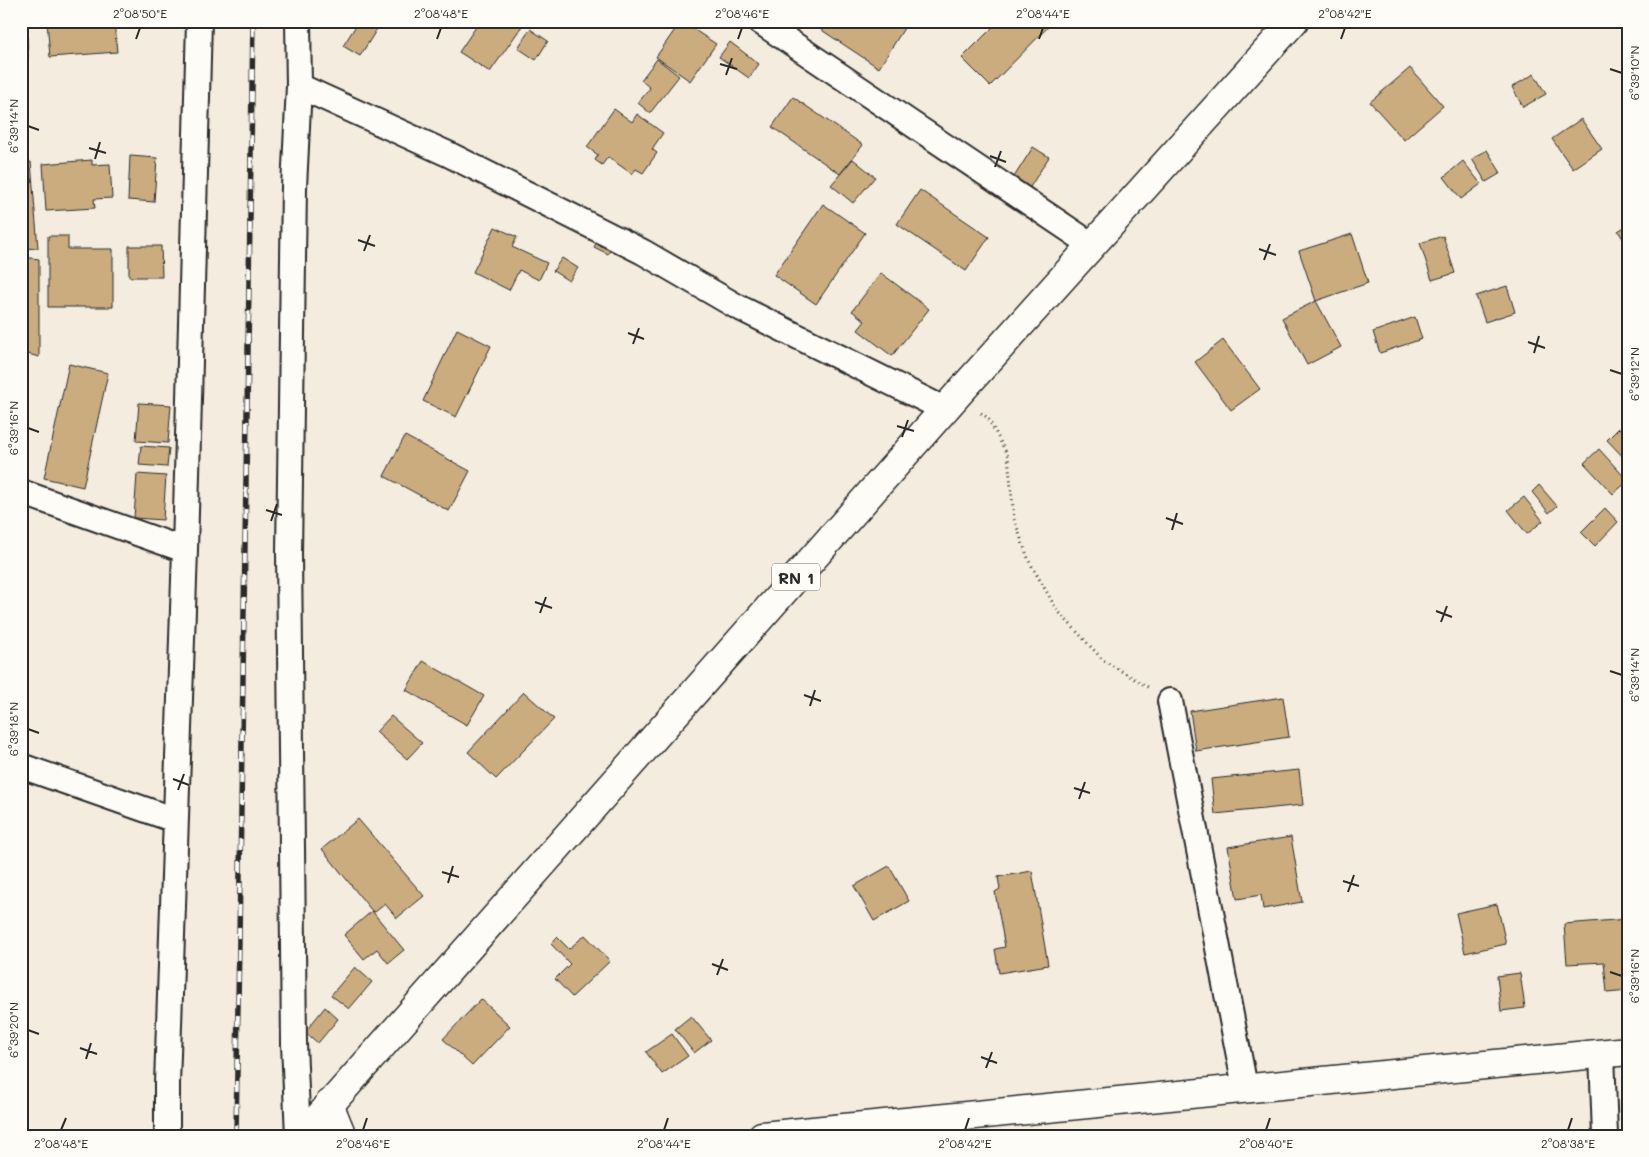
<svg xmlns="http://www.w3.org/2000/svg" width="1649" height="1157" font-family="Mali,sans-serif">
<rect width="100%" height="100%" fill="#f3ecdf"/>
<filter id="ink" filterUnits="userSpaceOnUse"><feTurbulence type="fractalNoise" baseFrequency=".02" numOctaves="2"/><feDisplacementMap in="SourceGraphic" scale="10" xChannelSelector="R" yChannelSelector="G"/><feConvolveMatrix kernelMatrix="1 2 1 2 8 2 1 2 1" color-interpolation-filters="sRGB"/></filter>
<g filter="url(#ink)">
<path fill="#caac7f" stroke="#2b2b2b" d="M21 21H26L28 57H21Z
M47 21H114L117 52 50 57Z
M359 21H382L360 56 343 46Z
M480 21H515L522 26 490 72 459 52Z
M681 21 716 44 690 81 656 57Z
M808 21H901L906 25 879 68Z
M999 21H1048L1051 24 990 86 962 58Z
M530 29 548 41 536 60 518 48Z
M730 42 759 64 749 78 719 57Z
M657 59 679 76 650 113 638 103 650 88 641 80Z
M1410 68 1443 106 1404 140 1370 102Z
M1534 74 1546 94 1523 107 1512 87Z
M793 97 863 145 840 174 772 127Z
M614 109 632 122 637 114 663 133 652 149 657 153 643 173 636 169 632 174 608 157 602 165 595 160 598 155 587 147Z
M1581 119 1602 149 1573 169 1552 139Z
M1033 147 1049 157 1025 195 1009 185Z
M1487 150 1501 173 1486 182 1472 159Z
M130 156 157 158 154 202 128 200Z
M853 159 875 177 853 203 831 185Z
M92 160V165L110 164 112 198 94 199 95 208 46 211 43 164Z
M1463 161 1481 184 1461 199 1444 177Z
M21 162H31L38 248 21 249Z
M920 190 989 237 966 271 897 224Z
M823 204 865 233 816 304 774 275Z
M1628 225V246L1618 231Z
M495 227 517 237 512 247 547 263 539 280 519 270 509 290 473 272Z
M1352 234 1368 283 1316 301 1299 251Z
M48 236H68V249H113V307H48Z
M1443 236 1455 273 1432 280 1420 243Z
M600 237 613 244 608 254 594 247Z
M129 246H161L162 277H129Z
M21 257 39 259V357L21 352Z
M562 258 578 268 569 281 553 271Z
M881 273 929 309 892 356 858 330 865 321 852 311Z
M1507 286 1515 312 1485 322 1476 296Z
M1316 301 1341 347 1307 365 1282 318Z
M1415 317 1422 339 1380 353 1373 332Z
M457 329 491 346 456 417 423 401Z
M1223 340 1260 389 1231 410 1195 362Z
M69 364 108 373 83 487 44 478Z
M139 403 171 405 168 443 136 441Z
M1619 428 1628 436V462L1607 440Z
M405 436 470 471 449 511 384 476Z
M141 446 169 448 167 467 139 465Z
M1599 449 1628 481 1613 494 1584 463Z
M137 474 166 476 163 520 134 518Z
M1539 485 1557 506 1549 513 1532 492Z
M1524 497 1543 521 1527 534 1508 510Z
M1605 508 1618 522 1595 546 1581 532Z
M423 661 484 696 467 725 406 690Z
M524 692 554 719 496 779 468 752Z
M1283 697 1289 737 1196 751 1190 711Z
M391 716 422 743 407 759 376 732Z
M1299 770 1303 805 1215 814 1211 779Z
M358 819 424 896 397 918 385 904 375 912 372 911 322 849Z
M1291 837 1302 902 1263 909 1261 895 1237 899 1228 847Z
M889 866 909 901 874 921 854 886Z
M1032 871 1048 965 999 973 995 949 1005 947 995 892 1000 889 998 877Z
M1497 904 1506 944 1465 953 1456 913Z
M372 911 404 950 388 963 377 949 364 959 344 935Z
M1628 919V991L1607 993 1604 962 1567 964 1564 924Z
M585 935 610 961 572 997 555 979 570 964 551 944 557 937 569 949Z
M355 967 372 982 349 1009 331 995Z
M1520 973 1525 1008 1501 1011 1497 976Z
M481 999 510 1026 472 1066 443 1039Z
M325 1007 338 1019 318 1043 305 1032Z
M691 1016 711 1040 694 1053 675 1029Z
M672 1034 688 1056 662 1074 646 1052Z"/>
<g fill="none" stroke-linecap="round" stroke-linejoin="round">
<defs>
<path id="street" d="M759 21 1092 245
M299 86 448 154 643 252 736 306 944 409
M21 492 185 550
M1170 701 1245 1087
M21 766 175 820
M1602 1053 1605 1136
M167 1136V1084L185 550 199 21
M298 1136 294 1044 289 553 294 187 299 86 298 21"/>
<path id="secondary" d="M329 1104 342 1136
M762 1136 1628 1051"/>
<path id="primary" d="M302 1136 959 393 1294 21"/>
</defs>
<use href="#street" stroke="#2b2b2b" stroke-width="28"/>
<use href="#secondary" stroke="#2b2b2b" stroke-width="31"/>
<use href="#primary" stroke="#2b2b2b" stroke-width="31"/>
<path stroke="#2b2b2b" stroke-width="3" stroke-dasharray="1 4" stroke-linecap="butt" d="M981 413 988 418 1008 456 1014 519 1029 561 1057 610 1103 660 1148 687"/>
<use href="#street" stroke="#fdfcf7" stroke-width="24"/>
<use href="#secondary" stroke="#fdfcf7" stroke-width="28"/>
<use href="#primary" stroke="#fdfcf7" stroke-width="28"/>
<defs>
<path id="rail" d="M236 1136 253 21"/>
</defs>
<use href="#rail" stroke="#2b2b2b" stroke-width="5.5"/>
<use href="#rail" stroke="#fdfcf7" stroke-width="4" stroke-dasharray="11" stroke-linecap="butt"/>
</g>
</g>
<path fill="none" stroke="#2b2b2b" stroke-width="2" d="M136 39 140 28M437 39 441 28M738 39 742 28M1039 39 1043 28M1341 39 1345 28M720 64 737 69M1610 69 1622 73M726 75 732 58M28 126 39 130M89 148 106 153M990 156 1006 162M95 159 100 142M995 167 1001 151M358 240 375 246M1259 249 1276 255M364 251 370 235M1264 260 1270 244M628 333 644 339M1528 342 1545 348M633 344 639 328M1534 353 1539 336M1610 370 1622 374M897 426 914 431M28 428 39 432M902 437 908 420M266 510 282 515M1166 518 1183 524M271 521 277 504M1172 530 1177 513M535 602 552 608M1436 611 1452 617M540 613 546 597M1441 622 1447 606M1610 671 1622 675M804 695 821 701M810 706 815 690M28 729 39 733M173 779 189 785M1074 788 1090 793M178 790 184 774M1079 799 1085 782M442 872 459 877M1343 881 1359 886M448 883 453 866M1348 892 1354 875M712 964 728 970M1610 972 1622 976M717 975 723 959M28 1030 39 1034M80 1048 97 1054M981 1057 997 1063M86 1059 91 1043M986 1068 992 1052M61 1130 66 1118M363 1130 367 1118M664 1130 668 1118M965 1130 969 1118M1266 1130 1270 1118M1568 1130 1572 1118"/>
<g text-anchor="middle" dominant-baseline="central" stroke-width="4" stroke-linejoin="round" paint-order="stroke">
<rect fill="#fdfcf7" stroke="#6a6a68" stroke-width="1" x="772" y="563.5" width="48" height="27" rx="4"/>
<g font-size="16" font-weight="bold" fill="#2b2b2b">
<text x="796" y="577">RN 1</text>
</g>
</g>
<rect width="1649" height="1157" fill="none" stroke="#fdfcf7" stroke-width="55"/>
<rect x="28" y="28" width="1594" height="1102" fill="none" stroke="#2b2b2b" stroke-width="2"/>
<g font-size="12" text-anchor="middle" fill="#2b2b2b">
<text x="140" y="18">2°08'50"E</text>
<text x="441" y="18">2°08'48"E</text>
<text x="742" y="18">2°08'46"E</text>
<text x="1043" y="18">2°08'44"E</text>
<text x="1345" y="18">2°08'42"E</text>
<text transform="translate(1635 73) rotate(-90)" y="4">6°39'10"N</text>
<text transform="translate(14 126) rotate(-90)" y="4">6°39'14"N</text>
<text transform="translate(1635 374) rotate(-90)" y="4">6°39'12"N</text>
<text transform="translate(14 428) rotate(-90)" y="4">6°39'16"N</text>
<text transform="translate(1635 675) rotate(-90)" y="4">6°39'14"N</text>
<text transform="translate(14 729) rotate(-90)" y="4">6°39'18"N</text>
<text transform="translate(1635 976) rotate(-90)" y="4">6°39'16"N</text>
<text transform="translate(14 1030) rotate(-90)" y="4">6°39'20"N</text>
<text x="61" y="1148">2°08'48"E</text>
<text x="363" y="1148">2°08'46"E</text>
<text x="664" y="1148">2°08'44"E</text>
<text x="965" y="1148">2°08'42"E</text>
<text x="1266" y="1148">2°08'40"E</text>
<text x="1568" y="1148">2°08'38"E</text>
</g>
</svg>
